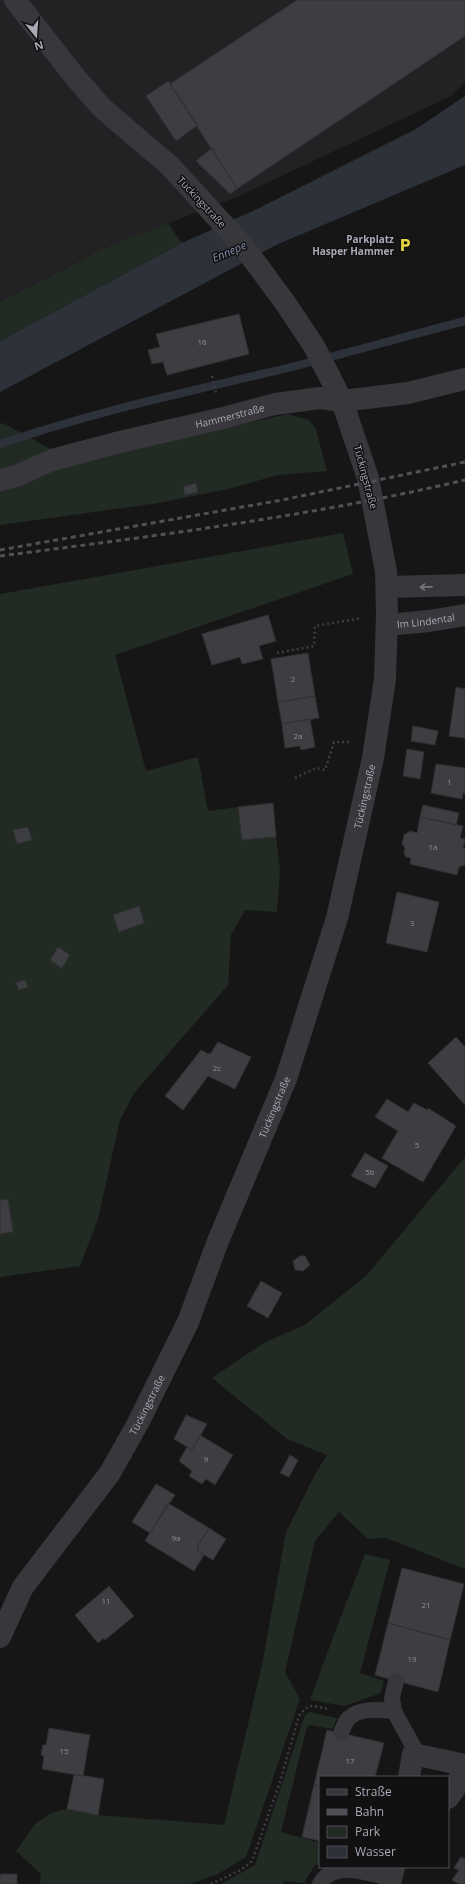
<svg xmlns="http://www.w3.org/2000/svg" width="465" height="1884" font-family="'Open Sans',sans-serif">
<rect width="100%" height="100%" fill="#161617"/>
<path fill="#222224" d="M0 0H465V82L451 96 237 197 104 248 0 302Z"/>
<path fill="#222a24" d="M168 223 182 243 0 341V302L104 248Z
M288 414 309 420 316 429 327 471 278 475 228 489 159 503 0 525V424L3 423 72 461Z
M343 533 353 574 115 655 146 771 198 757 208 811 238 807 242 840 276 837 280 870 277 912 245 910 231 935 228 985 134 1093 120 1120 98 1219 80 1266 0 1277V594Z
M465 1157V1569L386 1538 368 1539 339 1512 315 1541 285 1672 300 1699 246 1857 218 1874 191 1884H40L41 1874 16 1851 35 1824 51 1813 67 1809 98 1815 224 1825 262 1665 286 1532 315 1474 327 1455 287 1439 212 1378 262 1344 306 1324 367 1275Z
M365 1554 390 1560 360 1673 384 1681 381 1693 345 1706 310 1700 335 1632Z
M310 1712 337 1718 333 1729 309 1725 307 1727 281 1832 320 1843V1864L315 1865 304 1883 284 1881 283 1884H221L255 1865 305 1715Z"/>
<path fill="#2d313a" d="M465 96V165L276 245 0 392V341L182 243 253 211 416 129Z"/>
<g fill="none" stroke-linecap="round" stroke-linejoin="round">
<path stroke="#2d313a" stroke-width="8" d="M0 444C90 413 182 393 275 371 338 356 402 337 465 321"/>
</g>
<path fill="#3d3e41" stroke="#313033" d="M297 0H465V36L237 189 170 84Z
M168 81 198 125 176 141 146 96Z
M212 148 237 189 230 194 196 161Z
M239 314 249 354 167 375 163 362 152 364 148 350 160 347 156 334Z
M196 483 198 492 185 495 183 487Z
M268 615 276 641 259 646 263 659 242 664 240 657 212 665 202 634Z
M308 653 315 696 278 702 271 659Z
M456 687 465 689V738L449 736Z
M315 696 319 718 282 724 278 702Z
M310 719 315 747 301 750 300 746 285 748 282 724Z
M413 726 438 731 435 745 411 741Z
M407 749 424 752 420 779 403 776Z
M436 764 465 768V794L463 793 462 799 431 793Z
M273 803 276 837 242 840 238 807Z
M423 805 459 813 456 825 420 817Z
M420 817 463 826 460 838 465 839 463 848H465V865L459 867 457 875 410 864 411 858 406 857 404 853 405 848 402 844 404 835 410 831 417 833Z
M28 827 32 840 17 844 13 830Z
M397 892 439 902 427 952 386 943Z
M139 906 144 923 119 932 113 915Z
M58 947 70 955 62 968 50 960Z
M25 980 28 987 19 990 16 983Z
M456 1037 465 1047V1105L428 1063Z
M218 1042 251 1057 235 1089 208 1076 183 1110 165 1096 201 1050 208 1054 211 1053Z
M387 1099 408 1112 414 1103 427 1110 428 1108 456 1126 423 1182 382 1158 398 1131 375 1117Z
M365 1153 388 1166 375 1188 351 1176Z
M8 1199 13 1232 0 1234V1200Z
M300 1256H305L310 1265 303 1271 295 1270 293 1261Z
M261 1281 282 1293 268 1318 247 1306Z
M186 1415 207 1424 192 1450 174 1439Z
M200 1435 233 1455 215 1485 206 1479 202 1484 189 1476 192 1471 179 1461 187 1447 192 1450Z
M290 1455 298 1460 289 1477 280 1473Z
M156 1484 175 1495 150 1533 132 1522Z
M168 1503 209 1528 197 1547 199 1548 197 1551 204 1555 194 1571 145 1541Z
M209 1528 226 1539 213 1560 197 1551 199 1548 197 1547Z
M402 1568 464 1584 450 1640 388 1623Z
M109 1586 134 1616 105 1640 104 1638 98 1643 75 1615Z
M388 1623 450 1640 438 1692 375 1675Z
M49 1728 90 1735 83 1776 42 1769 44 1756 41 1755 43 1745H46Z
M327 1730 384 1743 375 1777H320V1786L314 1785Z
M74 1774 104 1779 98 1815 67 1809Z
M314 1785 320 1786V1841L302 1837Z
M461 1857 465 1859V1884H459L452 1880 459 1870 454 1868Z
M0 1874H17V1884H0Z"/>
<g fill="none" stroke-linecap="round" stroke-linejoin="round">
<path stroke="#3d3d43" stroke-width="2.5" stroke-dasharray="2 3" stroke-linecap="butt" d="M212 376 216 393
M277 653 314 646 315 626 362 618
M295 778 316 768 325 770 334 742H350
M211 1884 241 1870 252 1861 280 1782 299 1716C309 1702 313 1706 328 1709"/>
<path stroke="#37373c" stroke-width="16" d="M396 1681 392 1698 394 1711 418 1755
M341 1733C343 1729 345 1722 348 1719 359 1707 380 1710 394 1711
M320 1884C333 1859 370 1874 391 1878"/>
<g stroke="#37373c" stroke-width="22">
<path id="s1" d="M0 480 16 476 52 460 120 442 223 418 275 404 320 398 342 401 408 393 465 379"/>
<path d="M387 587 465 585"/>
<path id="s2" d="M387 625 429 621 465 615"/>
<path d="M409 1777 413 1754 465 1765 454 1790 448 1798"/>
<path d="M390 1884 394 1867"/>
</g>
<path stroke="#37373c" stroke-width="22" id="s3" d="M0 1637 23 1587 110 1473 138 1423 188 1322 218 1241 286 1079 337 918 373 758 385 679 387 615 386 571 368 478 342 401 314 346 286 304 244 247 170 166 102 108 75 77 15 0"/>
<path stroke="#505057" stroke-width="3" stroke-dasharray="5 4" stroke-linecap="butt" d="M0 550 282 500 465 462
M0 556C156 536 312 516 465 480"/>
</g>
<defs><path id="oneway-shaft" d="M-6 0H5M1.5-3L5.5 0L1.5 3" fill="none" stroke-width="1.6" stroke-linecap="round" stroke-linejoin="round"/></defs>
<use stroke="#76767f" href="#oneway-shaft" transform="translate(426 587) rotate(179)"/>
<defs>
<symbol id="parking-bare" viewBox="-9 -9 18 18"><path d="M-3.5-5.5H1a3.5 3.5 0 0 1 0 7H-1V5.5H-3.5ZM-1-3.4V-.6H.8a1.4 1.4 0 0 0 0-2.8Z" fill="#e5d340" stroke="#111112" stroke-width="2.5" paint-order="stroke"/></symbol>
</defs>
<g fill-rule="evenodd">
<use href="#parking-bare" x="395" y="235" width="20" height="20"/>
</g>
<g text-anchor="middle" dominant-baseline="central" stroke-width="3" stroke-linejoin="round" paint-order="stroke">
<g font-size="8" fill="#8e8f99">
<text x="202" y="341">16</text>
<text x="293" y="678">2</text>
<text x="298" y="735">2a</text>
<text x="449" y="781">1</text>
<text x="433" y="846">1a</text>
<text x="412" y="922">3</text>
<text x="217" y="1067">2c</text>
<text x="417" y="1144">5</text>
<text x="370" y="1171">5b</text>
<text x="206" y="1458">9</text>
<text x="176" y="1537">9a</text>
<text x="106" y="1600">11</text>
<text x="426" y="1604">21</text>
<text x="412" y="1658">19</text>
<text x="64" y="1750">15</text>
<text x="350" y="1760">17</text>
</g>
<g font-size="10" fill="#a9aab6" stroke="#111112">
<text transform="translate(202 202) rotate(47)">Tückingstraße</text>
<text stroke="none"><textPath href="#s1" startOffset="239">Hammerstraße</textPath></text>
<text transform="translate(366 477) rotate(75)">Tückingstraße</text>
<text stroke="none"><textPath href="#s2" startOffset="39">Im Lindental</textPath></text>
<text stroke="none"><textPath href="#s3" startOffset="924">Tückingstraße</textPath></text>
<text stroke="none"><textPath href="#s3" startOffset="600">Tückingstraße</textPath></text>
<text stroke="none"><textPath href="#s3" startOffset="276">Tückingstraße</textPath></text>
</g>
<g font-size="10" font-weight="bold" fill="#a9aab6" stroke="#111112" text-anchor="end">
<text x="394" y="239">Parkplatz<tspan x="394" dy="12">Hasper Hammer</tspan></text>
</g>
<g font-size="11" font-style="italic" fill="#8290af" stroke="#111112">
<text transform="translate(229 251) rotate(-23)">Ennepe</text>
</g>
</g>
<rect x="319" y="1776" width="130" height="92" fill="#111112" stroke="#4e4e54"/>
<rect x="327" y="1789" width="20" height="6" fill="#37373c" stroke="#4e4e54"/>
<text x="355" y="1796" font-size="12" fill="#a9aab6">Straße</text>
<rect x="327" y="1809" width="20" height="6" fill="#505057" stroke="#4e4e54"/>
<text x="355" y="1816" font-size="12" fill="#a9aab6">Bahn</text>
<rect x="327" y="1826" width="20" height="12" fill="#222a24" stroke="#4e4e54"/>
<text x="355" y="1836" font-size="12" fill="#a9aab6">Park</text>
<rect x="327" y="1846" width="20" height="12" fill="#2d313a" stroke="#4e4e54"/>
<text x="355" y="1856" font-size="12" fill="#a9aab6">Wasser</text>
<g transform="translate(36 36) rotate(163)" stroke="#111112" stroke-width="3" paint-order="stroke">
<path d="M0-3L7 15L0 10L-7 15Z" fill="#a9aab6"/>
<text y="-6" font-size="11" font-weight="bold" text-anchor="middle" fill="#a9aab6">N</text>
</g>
</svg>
